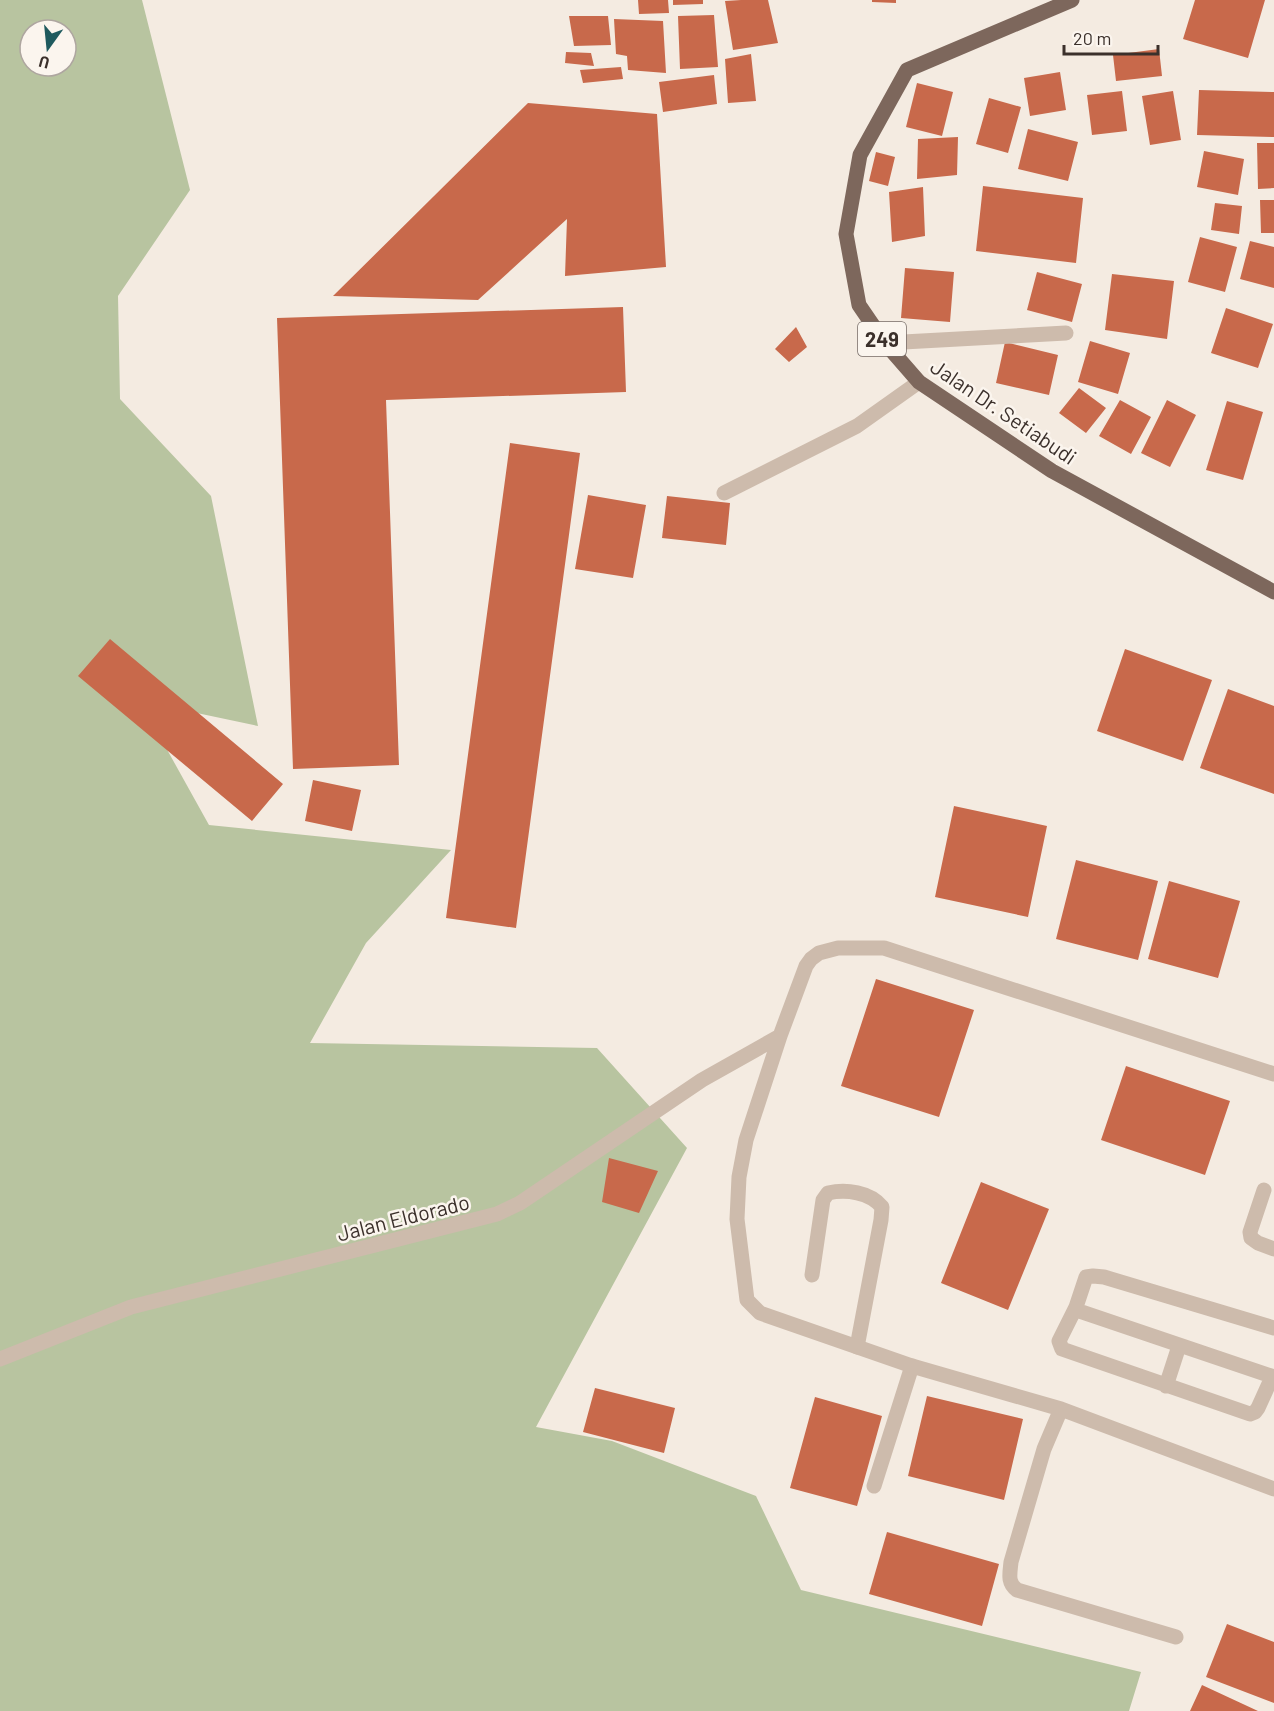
<svg xmlns="http://www.w3.org/2000/svg" width="1274" height="1711" font-family="Barlow,sans-serif">
<rect width="100%" height="100%" fill="#f4ebe1"/>
<path fill="#b8c4a0" fill-rule="evenodd" d="M0 0H142L190 190 118 296 120 399 211 496 258 726 140 701 209 825 451 850 366 943 310 1043 597 1048 687 1148 536 1427 612 1441 756 1496 801 1590 1141 1672 1129 1711H0ZM30 30H66V66H30Z"/>
<path fill="#c8694b" d="M638 0H668L669 13 639 14Z
M673 0H703V4L673 5Z
M741 0H768L778 43 733 50 725 1Z
M872 0H896V3L872 2Z
M1195 0H1265L1248 58 1183 39Z
M714 15 718 67 680 69 678 16Z
M569 16H608L611 45 574 46Z
M614 19 663 21 666 73 628 70 627 56 616 54Z
M1159 49 1162 76 1116 81 1113 55Z
M566 52 591 53 594 66 565 63Z
M751 54 756 101 728 103 725 59Z
M621 67 623 79 583 83 580 70Z
M1060 72 1066 110 1030 116 1024 78Z
M714 75 717 104 663 112 659 82Z
M917 83 953 92 942 136 906 127Z
M1199 90 1274 92V137L1197 135Z
M1122 91 1127 131 1092 135 1087 95Z
M1173 91 1181 140 1150 145 1142 96Z
M989 98 1021 107 1008 153 976 144Z
M528 103 657 114 666 267 565 276 567 219 478 300 333 296Z
M1028 129 1078 142 1068 181 1018 169Z
M958 137 957 175 917 179 918 139Z
M1257 143H1274V188L1258 189Z
M1204 151 1244 159 1238 195 1197 187Z
M876 152 895 157 888 186 869 181Z
M983 186 1083 198 1076 263 976 251Z
M923 187 925 236 892 242 889 192Z
M1260 200H1274V233H1261Z
M1215 203 1242 206 1239 234 1211 230Z
M1200 237 1237 247 1225 292 1188 282Z
M1250 241 1274 247V288L1240 279Z
M905 268 954 272 950 322 901 318Z
M1037 272 1082 284 1072 322 1027 310Z
M1112 274 1174 281 1167 339 1105 330Z
M623 307 626 392 386 400 399 765 293 769 277 318Z
M1226 308 1273 324 1258 368 1211 353Z
M796 327 807 347 789 362 775 349Z
M1090 341 1130 353 1118 394 1078 382Z
M1005 342 1058 355 1049 395 996 383Z
M1079 388 1106 408 1086 433 1059 413Z
M1120 400 1151 417 1131 454 1099 436Z
M1167 400 1196 415 1170 467 1141 453Z
M1227 401 1263 412 1243 480 1206 470Z
M510 443 580 453 516 928 446 918Z
M588 495 646 505 633 578 575 569Z
M667 496 730 503 726 545 662 538Z
M110 639 283 784 252 821 78 676Z
M1125 649 1212 680 1183 761 1097 731Z
M1228 689 1274 706V794L1200 768Z
M313 780 361 790 352 831 305 821Z
M954 806 1047 826 1028 917 935 897Z
M1076 860 1158 881 1138 960 1056 939Z
M1169 881 1240 901 1218 978 1148 959Z
M876 979 974 1010 939 1117 841 1086Z
M1126 1066 1230 1101 1205 1175 1101 1140Z
M609 1158 658 1171 639 1213 602 1202Z
M981 1182 1049 1209 1008 1310 941 1283Z
M595 1388 675 1408 664 1453 583 1432Z
M927 1396 1023 1419 1004 1500 908 1476Z
M815 1397 882 1416 857 1506 790 1488Z
M887 1532 999 1564 982 1626 869 1594Z
M1227 1624 1274 1642V1703L1206 1677Z
M1202 1685 1258 1711H1190Z"/>
<g fill="none" stroke-linecap="round" stroke-linejoin="round">
<path stroke="#cdbbac" stroke-width="15" d="M724 493 857 426 919 382
M1264 1190 1250 1232 1251 1238 1258 1243 1274 1249
M812 1275 823 1200 828 1193C846 1189 870 1192 882 1207L881 1220 857 1347
M1076 1307 1079 1311 1274 1377
M1272 1377 1258 1408 1255 1412 1250 1414 1062 1349 1059 1341 1076 1307 1086 1277 1093 1276 1104 1277 1274 1328
M1166 1386 1179 1346
M874 1486 912 1366"/>
<path stroke="#cdbbac" stroke-width="15" d="M885 343 1066 333
M1274 1074 884 948H838L819 953 811 959 806 966 780 1036 746 1140 739 1177 737 1219 747 1300 760 1313 912 1366 1061 1409 1274 1489
M0 1359 131 1307 497 1214 520 1203 702 1080 780 1036
M1061 1409 1044 1449 1011 1562C1010 1573 1007 1583 1017 1590L1176 1637"/>
<path stroke="#7d675c" stroke-width="15" d="M1072 0 907 70 860 155 846 234 859 305 885 343 919 382 1052 471 1274 592"/>
</g>
<g text-anchor="middle" dominant-baseline="central" stroke-width="5" stroke-linejoin="round" paint-order="stroke">
<rect fill="#fbf5ee" stroke="#756b66" stroke-width="1.5" x="858" y="322" width="48" height="34" rx="4.5"/>
<g font-size="20" font-weight="bold" fill="#3b302b">
<text x="882" y="339">249</text>
</g>
<g font-size="21" fill="#3b302b" stroke="#fbf5ee">
<text transform="translate(1004 411) rotate(34)">Jalan Dr. Setiabudi</text>
<text transform="translate(403 1217) rotate(-14)">Jalan Eldorado</text>
</g>
</g>
<g transform="translate(48 48) rotate(195)"><circle r="28" fill="#fbf5ee" stroke="#aea6a0" stroke-width="1.5"/>
<path d="M0-4.5L10 22L0 15L-10 22Z" fill="#1f5a5e"/>
<text y="-9" font-size="16" font-weight="bold" text-anchor="middle" fill="#3b302b">U</text>
</g>
<path d="M1064 45v9h94v-9" fill="none" stroke="#3b302b" stroke-width="3"/>
<text x="1073" y="45" font-size="18" fill="#3b302b" stroke="#fbf5ee" stroke-width="4.5" paint-order="stroke">20 m</text>
</svg>
